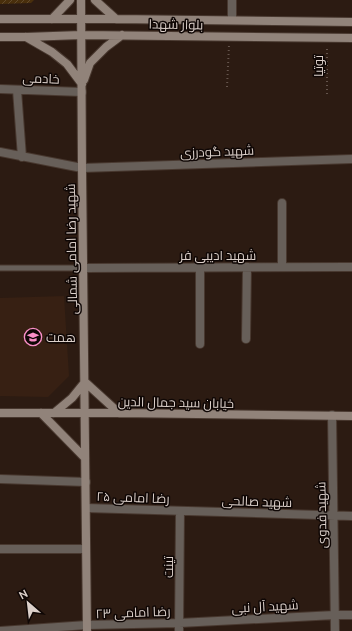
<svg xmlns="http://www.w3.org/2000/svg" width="352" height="631" font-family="Ubuntu,Cairo,sans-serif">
<defs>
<pattern id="building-hatch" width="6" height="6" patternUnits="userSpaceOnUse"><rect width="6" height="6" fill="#492f0c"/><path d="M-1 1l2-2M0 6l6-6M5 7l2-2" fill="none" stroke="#634c2e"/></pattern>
</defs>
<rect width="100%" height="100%" fill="#2c1b12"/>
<path fill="#372013" d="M64 296 69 376 48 397 0 396V298Z"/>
<path fill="url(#building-hatch)" d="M0 0H34L31 3 0 4Z"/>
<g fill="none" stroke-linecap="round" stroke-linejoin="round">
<defs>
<path id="lane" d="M0 268H84"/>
<path id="street" d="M232 20V0
M0 89 82 92
M17 90 22 157
M0 152 82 168 352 159
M282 203V267
M84 268 352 267
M246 339 247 267
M200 344V268
M332 415 335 631
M0 479 86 482
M86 508 352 516
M0 549H86
M0 631 87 625 179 623 335 615H352
M179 631 180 511"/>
<path id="secondary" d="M81 0 82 168 87 631
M95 0 116 19
M0 19H116L352 22
M52 19 70 0
M0 37H26L81 35 352 38
M26 37 52 52 67 64 82 84
M84 80 90 63 106 47 122 35
M0 413H119L352 416
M41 413 85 458
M54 413 72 398 85 382 119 413"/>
</defs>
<use href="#lane" stroke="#48382f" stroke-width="7"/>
<use href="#street" stroke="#48382f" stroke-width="10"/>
<use href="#secondary" stroke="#48382f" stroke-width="10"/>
<path stroke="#64544c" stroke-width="2" stroke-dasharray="1 3" stroke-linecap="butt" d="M227 87 229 45
M327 94V46"/>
<use href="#lane" stroke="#675f59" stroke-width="5"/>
<use href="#street" stroke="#675f59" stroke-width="8"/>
<use href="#secondary" stroke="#91837a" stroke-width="8"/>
</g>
<defs>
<symbol id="school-ring" viewBox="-11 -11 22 22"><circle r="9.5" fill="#0f0705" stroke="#fa8fc7" stroke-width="1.5"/><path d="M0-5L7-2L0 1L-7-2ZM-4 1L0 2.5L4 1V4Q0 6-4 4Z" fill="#fa8fc7"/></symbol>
</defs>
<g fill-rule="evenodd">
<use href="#school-ring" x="23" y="327" width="20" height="20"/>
</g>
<g text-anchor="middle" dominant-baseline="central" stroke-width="3" stroke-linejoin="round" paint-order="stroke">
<g font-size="13" fill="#dcd0ca" stroke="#0f0705">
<text transform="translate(176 24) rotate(1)">بلوار شهدا</text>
<text transform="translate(318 66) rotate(-90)">توتیا</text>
<text transform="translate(41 78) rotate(2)">خادمی</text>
<text transform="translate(217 151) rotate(-2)">شهید گودرزی</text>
<text transform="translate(71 249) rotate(-91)">شهید رضا امامی شمالی</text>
<text x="218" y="255">شهید ادیبی فر</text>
<text transform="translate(176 402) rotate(1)">خیابان سید جمال الدین</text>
<text transform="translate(133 497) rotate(2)">رضا امامی ۲۵</text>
<text transform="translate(257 501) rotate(2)">شهید صالحی</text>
<text transform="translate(321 515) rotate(-91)">شهید فدوی</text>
<text transform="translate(168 567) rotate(-90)">تینت</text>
<text transform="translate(265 606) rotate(-3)">شهید آل نبی</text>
<text transform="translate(133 612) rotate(-2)">رضا امامی ۲۳</text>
</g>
<g font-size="13" fill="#dcd0ca" stroke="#0f0705" text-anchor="start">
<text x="46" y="337">همت</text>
</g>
</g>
<g transform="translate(28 603) rotate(332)" stroke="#0f0705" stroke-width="3" paint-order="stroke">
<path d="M0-3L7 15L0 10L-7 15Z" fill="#dcd0ca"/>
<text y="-6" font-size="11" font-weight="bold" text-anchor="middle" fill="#dcd0ca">N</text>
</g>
</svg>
